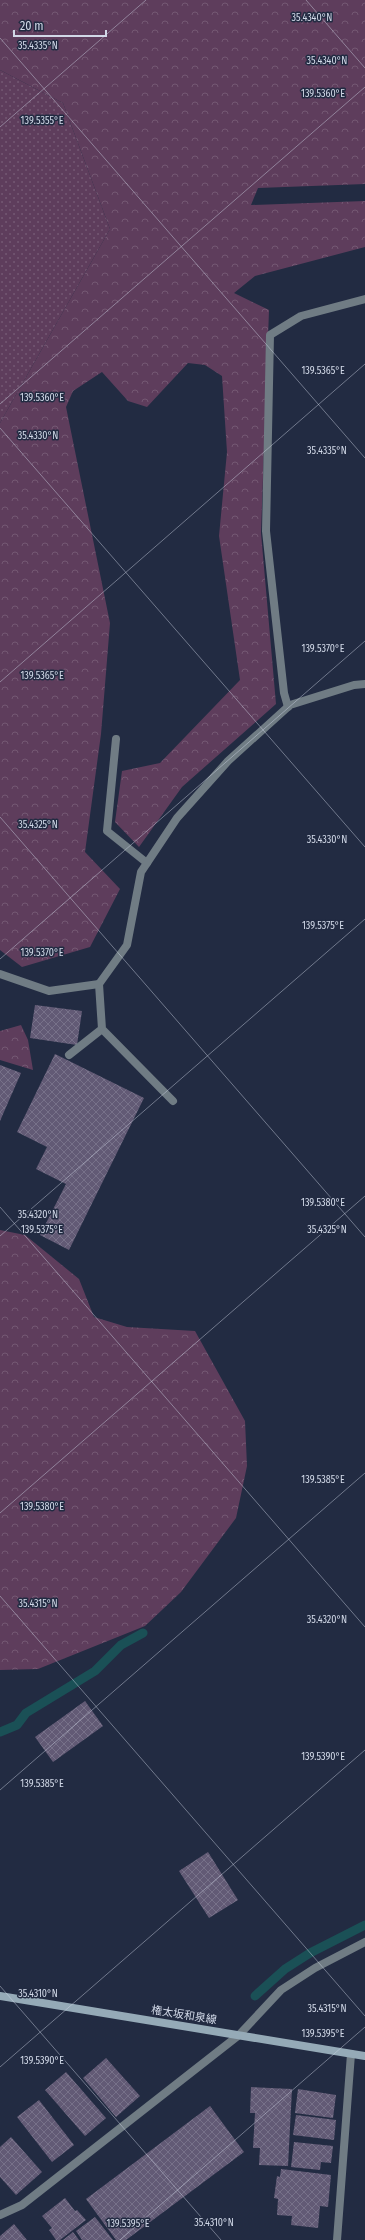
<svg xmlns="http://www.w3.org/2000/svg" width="365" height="2240" font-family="'Fira Sans Condensed','Noto Sans JP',sans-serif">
<defs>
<pattern id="grass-dots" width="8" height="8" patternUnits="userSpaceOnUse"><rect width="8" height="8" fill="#5e3d5c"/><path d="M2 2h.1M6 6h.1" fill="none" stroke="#745873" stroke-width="1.8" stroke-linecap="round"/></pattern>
<pattern id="forest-crowns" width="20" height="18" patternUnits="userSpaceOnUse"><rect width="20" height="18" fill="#5e3d5c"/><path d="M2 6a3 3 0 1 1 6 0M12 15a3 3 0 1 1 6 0" fill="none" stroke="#745873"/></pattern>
<pattern id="building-cross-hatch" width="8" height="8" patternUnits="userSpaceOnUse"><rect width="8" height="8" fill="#625a75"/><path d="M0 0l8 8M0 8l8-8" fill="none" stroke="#777189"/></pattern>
</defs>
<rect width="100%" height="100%" fill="#222b42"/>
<path fill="url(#grass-dots)" d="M0 70 63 103 110 229 0 423Z"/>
<path fill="url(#forest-crowns)" d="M0 0H365V184L258 188 251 205 365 201V247L255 276 234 293 269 310 261 533 276 704 182 787 139 847 115 822 122 771 160 763 240 680 219 536 227 452 222 376 205 365 188 363 147 407 128 401 102 372 73 391 66 407 110 623 101 734 85 852 120 889 90 947 22 967 0 950V423L110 229 63 103 0 70Z
M21 1025 28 1040 33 1070 0 1060V1031Z
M0 1230 25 1235 79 1279 94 1317 127 1327 195 1331 245 1421 247 1466 236 1518 181 1592 145 1626 38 1669 0 1670Z"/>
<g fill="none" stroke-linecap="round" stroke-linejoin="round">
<path stroke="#1a5056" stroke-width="9" d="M0 1732 17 1725 26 1713 95 1671 121 1645 143 1633
M255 1996 285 1969 310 1953 365 1925"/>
</g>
<path fill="url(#building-cross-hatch)" d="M35 1005 82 1011 77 1045 30 1038Z
M55 1054 144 1098 69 1250 40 1235 66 1184 36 1169 47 1147 17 1132Z
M0 1065 21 1073 0 1121Z
M85 1701 103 1726 53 1762 35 1737Z
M208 1852 238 1900 209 1918 179 1871Z
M106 2058 140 2096 116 2117 83 2078Z
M66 2072 106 2118 85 2136 45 2090Z
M251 2087 292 2089 288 2166 259 2165 260 2148H253L255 2113H250Z
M298 2089 336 2095 333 2118 295 2113Z
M39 2100 74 2145 52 2162 17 2117Z
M210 2106 244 2152 126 2240H116L86 2199Z
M296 2115 336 2120 334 2140 293 2135Z
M11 2137 42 2172 16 2195 0 2177V2147Z
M294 2142 333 2146 331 2163 321 2162 320 2170 291 2167Z
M281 2169 331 2175 328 2207 320 2206 318 2228 291 2225 292 2216 277 2215 278 2199 274 2198 277 2176 280 2177Z
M65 2198 75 2211 77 2210 86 2220 60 2240H56L49 2230 52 2228 42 2216Z
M95 2217 113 2240H82L76 2231Z
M14 2224 27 2240H0V2236Z
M73 2232 79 2240H63Z"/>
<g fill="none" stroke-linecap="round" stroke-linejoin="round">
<path stroke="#707c84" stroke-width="8" d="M288 707 284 693 266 531 270 335 301 316 365 299
M116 739 107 831 147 863
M99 984 102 1029 173 1101
M69 1055 102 1029"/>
<path stroke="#707c84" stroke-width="8" d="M0 974 49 991 99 984 127 945 141 872 177 818 228 761 290 705 354 685 365 684
M0 2215 22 2205 239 2035 281 1990 315 1968 365 1942
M337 2240 351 2054"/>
<path stroke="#95aab7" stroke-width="8" d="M0 1996 365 2056"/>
</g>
<path fill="none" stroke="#d1d8e7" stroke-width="1" stroke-opacity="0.45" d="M306 0 365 68M0 38 365 458M0 127 146 0M0 404 365 87M0 428 365 847M0 682 365 364M0 817 365 1237M0 959 365 641M0 1207 365 1627M0 1236 365 919M0 1513 365 1196M0 1596 365 2016M0 1790 365 1473M0 1986 221 2240M0 2067 365 1750M120 2240 365 2027"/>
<g text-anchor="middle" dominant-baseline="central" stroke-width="3" stroke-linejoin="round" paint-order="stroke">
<g font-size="11" fill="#d1d8e7" stroke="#222b42">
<text transform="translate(184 2015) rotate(9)">権太坂和泉線</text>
</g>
</g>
<g font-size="10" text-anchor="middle" fill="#d1d8e7" stroke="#222b42" stroke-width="3" stroke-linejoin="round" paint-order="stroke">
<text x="312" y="21">35.4340°N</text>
<text x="38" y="49">35.4335°N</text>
<text x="327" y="64">35.4340°N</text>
<text x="323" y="97">139.5360°E</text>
<text x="42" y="124">139.5355°E</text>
<text x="323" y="374">139.5365°E</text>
<text x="42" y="401">139.5360°E</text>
<text x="38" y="439">35.4330°N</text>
<text x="327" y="454">35.4335°N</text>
<text x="323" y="652">139.5370°E</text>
<text x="42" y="679">139.5365°E</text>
<text x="38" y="828">35.4325°N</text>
<text x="327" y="843">35.4330°N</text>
<text x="323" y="929">139.5375°E</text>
<text x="42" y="956">139.5370°E</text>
<text x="323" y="1206">139.5380°E</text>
<text x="38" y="1218">35.4320°N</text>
<text x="42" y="1233">139.5375°E</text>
<text x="327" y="1233">35.4325°N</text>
<text x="323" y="1483">139.5385°E</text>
<text x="42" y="1510">139.5380°E</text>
<text x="38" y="1607">35.4315°N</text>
<text x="327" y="1623">35.4320°N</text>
<text x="323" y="1760">139.5390°E</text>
<text x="42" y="1787">139.5385°E</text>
<text x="38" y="1997">35.4310°N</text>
<text x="327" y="2012">35.4315°N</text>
<text x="323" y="2037">139.5395°E</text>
<text x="42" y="2064">139.5390°E</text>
<text x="214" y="2226">35.4310°N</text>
<text x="128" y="2227">139.5395°E</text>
</g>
<path d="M14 30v6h92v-6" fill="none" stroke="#d1d8e7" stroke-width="2"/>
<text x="20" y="30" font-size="12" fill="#d1d8e7" stroke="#222b42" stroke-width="3" paint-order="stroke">20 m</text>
</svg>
